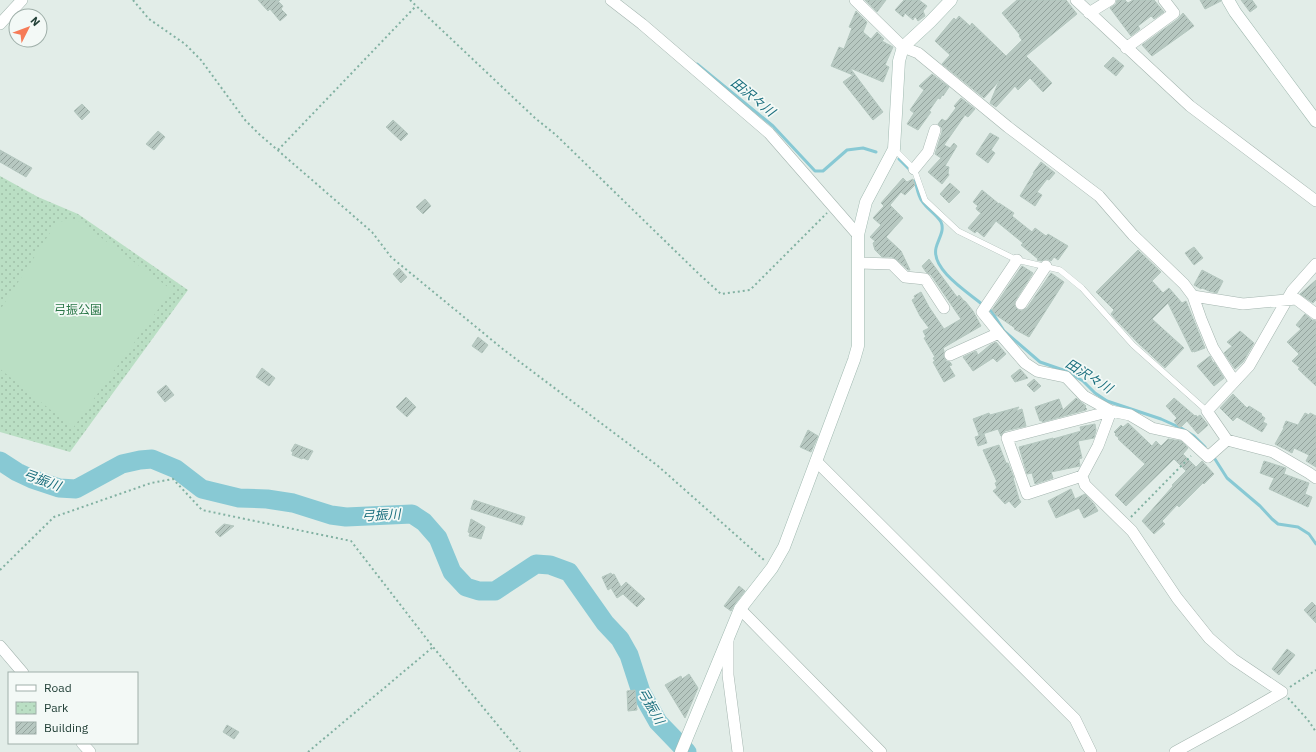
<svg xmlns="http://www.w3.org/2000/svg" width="1316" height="752" font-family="'IBM Plex Sans','Noto Sans JP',sans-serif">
<defs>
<pattern id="park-dots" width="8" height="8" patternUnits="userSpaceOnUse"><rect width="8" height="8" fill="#badfc4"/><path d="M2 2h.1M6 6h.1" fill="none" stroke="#a0c0a9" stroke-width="1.8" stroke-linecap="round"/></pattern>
<pattern id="building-hatch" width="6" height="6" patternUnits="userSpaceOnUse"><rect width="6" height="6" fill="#b7c8c1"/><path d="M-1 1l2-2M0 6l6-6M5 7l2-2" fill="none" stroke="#94a49e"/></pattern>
</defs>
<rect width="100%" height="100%" fill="#e2ede8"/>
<path fill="url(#park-dots)" d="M0 176 38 197 78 214 188 290 70 452 0 432Z"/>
<path fill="#badfc4" d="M76 219 172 290 73 428 0 369V310L57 222Z"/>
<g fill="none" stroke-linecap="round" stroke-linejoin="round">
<path stroke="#88c9d4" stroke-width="3" d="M697 64 773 126 815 171H823L847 150 863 148 876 152
M899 159 912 172
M915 181C917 187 918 196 922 201 927 209 936 214 941 222 945 231 938 239 936 248 931 270 969 293 983 305
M988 308 992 312 1004 331 1040 362 1066 371 1083 381 1095 393 1107 401 1161 419 1181 428 1194 436 1205 447
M1213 456 1227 478 1260 506 1272 519 1278 524 1298 527 1309 534 1316 544"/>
<path stroke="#88c9d4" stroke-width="19" d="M0 461 17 472 32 479 59 488 76 489 122 464 140 460 152 459 176 469 202 489 239 498 267 499 293 503 331 515 346 517 412 514 424 522 438 538 452 572 466 587 479 591H495L536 564 550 565 569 572 605 623 620 639 629 655 641 692 658 722 687 752"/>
</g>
<path fill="url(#building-hatch)" stroke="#b4c7bf" d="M258 0H280L278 1 283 6 281 9 287 15 280 21 270 9 268 11Z
M865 0H886L877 12Z
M904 0H919L927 6 923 11 925 16 918 21 915 16 913 20 905 13 903 17 895 10Z
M1017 0H1066L1077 14 1026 56 1052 83 1043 92 1030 78 1018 90 1015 86 996 107 990 103 999 81 984 98 942 64 950 55 935 41 954 18 956 20 959 16 970 26 972 23 1006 56 1022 40 1019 36 1020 35 1002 13Z
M1117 0H1125L1128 3 1133 0H1154L1164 12 1154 19 1151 16 1138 26 1140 29 1131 36 1110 8 1116 4Z
M1200 0H1221V1L1205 9Z
M1241 0H1252L1257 7 1250 12Z
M856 11 867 22 863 32 871 39 877 32 884 39 882 41 893 47 885 65 889 67 883 82 850 68 883 112 873 120 843 82 853 75 831 66 839 47 844 49 852 28 849 27Z
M1183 13 1194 26 1152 56 1142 45 1178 19Z
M1113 57 1124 66 1116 76 1104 66Z
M932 74 949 87 943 96 942 95 940 99 938 98 929 111 931 112 918 130 907 124 914 113 910 110 924 90 919 86Z
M961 98 975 109 968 117 965 115 944 145 950 148 954 143 957 146 945 166 949 167 948 173 949 175 942 184 928 172 941 158 935 154 942 132V128L938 124 942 119 945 121 947 120 956 108 954 106Z
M82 104 90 112 82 120 74 111Z
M393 120 408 134 401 141 386 127Z
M158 131 165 137 154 150 146 144Z
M990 133 999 138 991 150 995 153 988 163 976 154Z
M0 150 32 168 26 177 0 162Z
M1041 162 1055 173 1049 180 1047 179 1037 192 1042 195 1035 206 1020 196 1034 173H1033Z
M903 178 907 182 913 179 915 185 905 195 901 192 890 205 903 218 886 237 901 251 910 270H908L896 259 892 257H882L875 250 873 243 875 241 870 237 881 225 873 218 884 206 881 203Z
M950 183 960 192 949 203 940 194Z
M982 190 999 204V203L1014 213 1012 216 1032 232 1035 228 1046 236 1048 234 1068 246 1058 260 1054 257 1051 261 1047 259 1041 261 1037 260 1038 259 1021 245 1023 243 996 221 984 237 977 231 975 233 968 228 981 213 977 210 976 208 978 206 973 202Z
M425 199 431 206 423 214 416 207Z
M1194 247 1203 258 1194 265 1185 253Z
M1138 250 1161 272 1152 281 1163 293 1169 288 1182 303 1186 301 1205 348 1194 352V351L1192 352 1168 303 1152 319 1184 348 1165 368 1138 343 1118 322 1111 314 1114 310 1096 292Z
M929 259 957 297 959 295 964 301H965L973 311 981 326 943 348 944 351V357L946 361 950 362 952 365 949 366 955 376 944 382 933 362 935 361 933 358 935 357 924 338 926 337 923 331 929 328 920 316 912 300 915 298 914 296 921 292 929 307 944 329 961 319 931 275 926 272 922 266Z
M1022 266 1033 273 1015 301V307L1018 310 1021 311 1027 308 1051 273 1064 282 1029 337 1014 329 1015 328 996 315 992 310Z
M399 268 407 277 401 283 393 274Z
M1202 270 1223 281 1217 293 1209 291 1202 288 1201 289 1194 285Z
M1316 280V300L1313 303 1300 294Z
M1305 314 1312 320 1316 321V386L1298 369 1300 368 1292 361 1299 354 1287 342 1301 329 1296 325Z
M1240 331 1254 343 1243 362 1235 369 1224 353 1232 346 1227 342Z
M478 337 488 345 482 353 472 346Z
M996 342 1006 354 997 362 993 358 973 371 963 357 976 351 978 355 990 345Z
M1210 356 1213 363 1214 362 1224 378 1214 386 1197 366Z
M262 368 275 378 269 386 256 377Z
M1020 369 1028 378 1015 382 1011 376Z
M1034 379 1041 386 1034 392 1027 385Z
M166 385 174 395 165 402 157 392Z
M1233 394 1247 408 1249 406 1262 414 1261 415 1265 418 1263 422 1267 424 1262 432 1237 417 1233 421 1220 408Z
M406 397 416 407 407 417 396 407Z
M1076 398 1086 406 1085 407 1087 409 1086 410 1042 422V420L1040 421 1035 407 1059 399 1063 410Z
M1174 398 1195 416 1196 415 1197 417 1200 415 1208 425 1198 434 1187 421 1181 427H1179L1174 421 1177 418 1166 406Z
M1019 407 1016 411 1022 409 1026 426 1005 431 1001 436 998 429 979 435 973 419 989 413 990 415Z
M1305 413 1309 415 1310 413 1316 416V467L1306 461 1309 455 1294 448 1292 453 1275 444 1284 428H1283L1286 421 1298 425Z
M1128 423 1152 446 1156 441 1161 446 1168 439 1181 441 1188 448 1183 454 1196 467 1202 461 1214 474 1204 484 1203 483 1179 507 1177 505 1162 521 1165 524 1154 534 1142 521 1173 486 1172 485 1186 471 1174 459 1126 506 1115 495 1145 464 1118 439 1119 438 1115 435 1116 434 1114 432 1121 425 1123 427Z
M1095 424 1096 430 1094 438 1078 441 1082 458 1079 459 1080 466 1051 472 1053 478 1035 484 1032 473 1027 474 1019 447 1053 438V439L1081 431 1080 427Z
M808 430 818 436 811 452 800 447Z
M984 434 987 443 978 446 975 437Z
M295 444 313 451 308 460 303 458 302 459 292 455 293 452 291 451Z
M999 445 1006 463H1008L1014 478H1013L1019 499 1021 502 1015 508 1009 501 1005 504 993 491 997 488 995 483 997 482 983 450Z
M1264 461 1286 468 1284 474 1309 483 1305 494 1312 497 1308 507 1269 489 1274 478 1260 473Z
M1071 489 1075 499 1085 494 1094 504 1098 511 1084 518 1079 508 1056 518 1048 501Z
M474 500 525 517 522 525 471 509Z
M471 519 485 527 481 539 469 536 470 533 468 532Z
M224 524 234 526 220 537 215 532Z
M611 573 612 575 614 574 621 587 626 582 645 599 637 607 623 594 617 598 611 588 608 590 602 577Z
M739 586 745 591 734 605 731 611 724 606Z
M1312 602 1316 606V623L1304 610Z
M1287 649 1295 655 1279 675 1272 669Z
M689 674 698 688 685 718 665 685 681 676 682 679Z
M635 690 637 710 628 711 627 691Z
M227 725 239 732 234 739 223 732Z"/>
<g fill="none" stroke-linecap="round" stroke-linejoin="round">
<defs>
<path id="lane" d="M894 149 914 169 925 200 958 231 1017 260 1060 270 1082 288 1133 345 1207 411"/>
<path id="street" d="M611 0 642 24 769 133 858 235
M855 0 903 47 918 53 1008 127 1099 196 1133 235 1184 284 1193 296 1201 319 1213 348 1234 381
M1076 0 1190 106 1316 201
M1089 13 1110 0
M0 24 22 0
M1126 48 1174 13 1164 0
M914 169 928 152 935 130
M1017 260 982 312 999 333 1025 363 1037 371 1066 377 1084 396 1111 411
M859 263 892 264 905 277 925 279 944 308
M1316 264 1292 291 1249 366 1207 411 1227 440 1273 452 1309 473 1316 478
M1193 296 1243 304 1296 299 1316 314
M1021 304 1046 266
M950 355 999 333
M816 461 1075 719 1091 752
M1082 476 1027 494 1007 438 1111 411
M740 609 881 752
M728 640V675L738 752
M0 646 23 673
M82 743 90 752
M1175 752 1237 718 1282 692 1233 659 1209 638 1177 598 1132 531 1085 485 1082 476 1098 446 1111 411 1130 415 1152 428 1184 435 1208 457 1227 440"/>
<path id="secondary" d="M1228 0 1235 12 1316 121
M681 752 740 609 772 568 784 547 854 360 858 346V235L866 202 894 149 899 61 903 47 930 22 951 0"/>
</defs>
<use href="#lane" stroke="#a4b5af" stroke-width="6"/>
<use href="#street" stroke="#a4b5af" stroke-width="12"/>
<use href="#secondary" stroke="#a0b9b0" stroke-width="13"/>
<path stroke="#82b1a2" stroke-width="2" stroke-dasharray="2 3" stroke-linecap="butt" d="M133 0 149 19 185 44 201 60 245 120 259 134 372 232 391 257 504 350 658 466 764 560
M410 0 535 118 556 135 700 275 721 294 750 290 827 213
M278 150 416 6
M1131 517 1191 456
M0 570 54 517 151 483 173 479 202 510 351 541 433 647 520 752
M1290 687 1316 670
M1288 698 1308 720 1316 732
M308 752 433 647"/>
<use href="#lane" stroke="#fff" stroke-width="5.5"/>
<use href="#street" stroke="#fff" stroke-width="11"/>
<use href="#secondary" stroke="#fff" stroke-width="12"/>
</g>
<g text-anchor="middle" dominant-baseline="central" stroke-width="3.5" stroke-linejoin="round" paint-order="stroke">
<g font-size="12" fill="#2a7747" stroke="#f3f9f6">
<text x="78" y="309">弓振公園</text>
</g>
<g font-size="13" font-style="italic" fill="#196e7d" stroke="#f3f9f6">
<text transform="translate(753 97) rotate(39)">田沢々川</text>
<text transform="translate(1089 376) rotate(32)">田沢々川</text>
<text transform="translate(42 480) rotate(20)">弓振川</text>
<text transform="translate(381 515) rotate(-3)">弓振川</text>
<text transform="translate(651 706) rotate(60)">弓振川</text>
</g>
</g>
<rect x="8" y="672" width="130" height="72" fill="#f3f9f6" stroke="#9fafa9"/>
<rect x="16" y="685" width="20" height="6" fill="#ffffff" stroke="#9fafa9"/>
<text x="44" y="692" font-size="12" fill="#213f36">Road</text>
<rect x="16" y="702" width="20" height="12" fill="url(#park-dots)" stroke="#9fafa9"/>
<text x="44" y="712" font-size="12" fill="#213f36">Park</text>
<rect x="16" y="722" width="20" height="12" fill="url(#building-hatch)" stroke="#9fafa9"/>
<text x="44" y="732" font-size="12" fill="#213f36">Building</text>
<g transform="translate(28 28) rotate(48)"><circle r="19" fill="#f3f9f6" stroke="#9fafa9"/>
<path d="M0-3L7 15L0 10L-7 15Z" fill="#f67b57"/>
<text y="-6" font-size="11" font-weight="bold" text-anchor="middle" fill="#213f36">N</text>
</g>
</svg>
